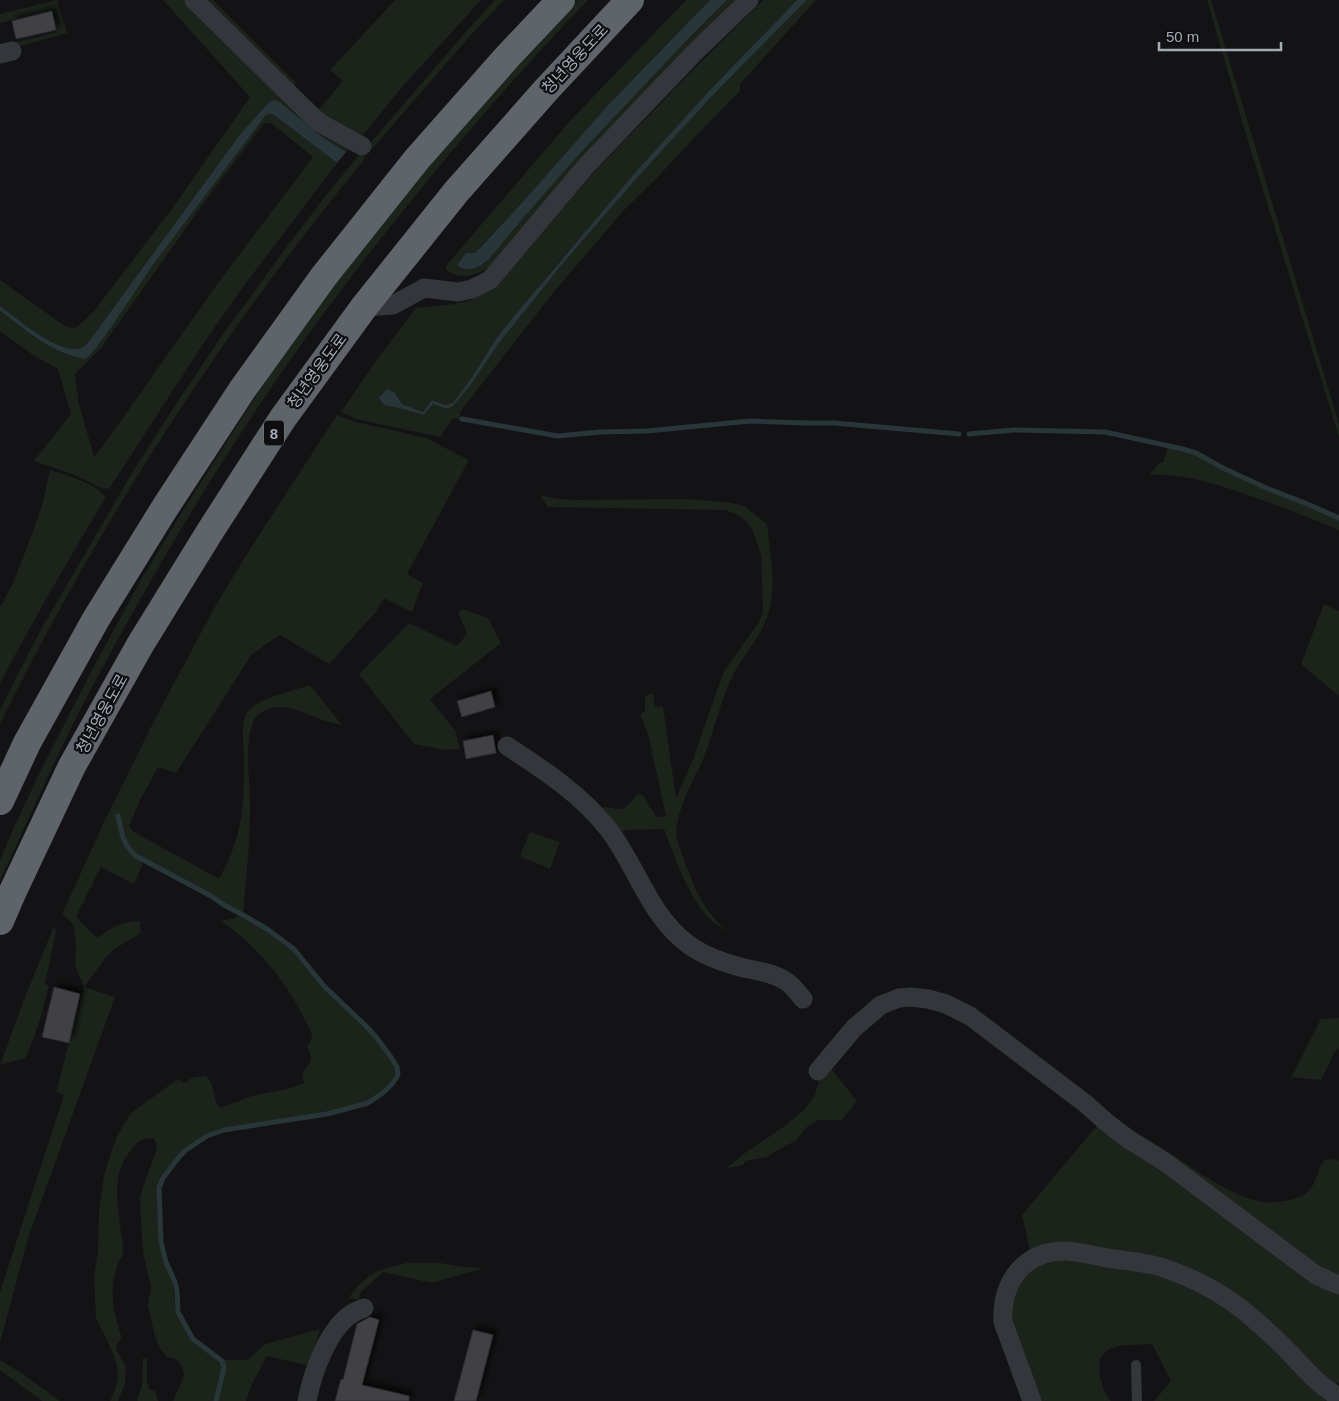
<svg xmlns="http://www.w3.org/2000/svg" width="1339" height="1401" font-family="Helvetica,'Noto Sans KR',sans-serif">
<defs>
<filter id="shadow"><feDropShadow dx="4.5" dy="-4.5" stdDeviation="2.5" flood-color="#0009"/></filter>
</defs>
<rect width="100%" height="100%" fill="#131315"/>
<path fill="#1b231b" fill-rule="evenodd" d="M57 0 67 33 14 48 13 43 57 32 53 10 0 23V14Z
M163 0H186L351 146 346 152 269 102 241 133 87 344C85 346 82 348 80 348 59 355 17 318 0 306V280L65 326 72 328 77 327 94 311 174 206 250 97Z
M199 0H213L296 83 290 89Z
M395 0H481L401 88 365 133 359 136 315 114 343 81 330 70Z
M495 0H504L471 35 371 150 366 148 463 35Z
M577 0H588C509 82 435 169 365 259 333 300 302 342 273 385 206 483 145 587 89 693 57 754 29 818 0 881V860L10 836 38 776 93 668 142 578 182 512 266 380 334 285 402 198 450 141 548 29Z
M686 0H710L608 105 527 197 475 253 483 265 543 194 601 130 677 50 727 0H739L491 266C480 274 458 282 446 269V266L569 122Z
M763 0H797L708 92 551 271 497 339 472 377 453 403 445 405 432 400 423 412 402 404 395 393 384 405 403 409 424 415 433 404 446 409 453 406 470 386 499 343 565 261 637 178 714 94 807 0H816L740 84V91L693 139 656 179 625 209 553 293 460 412 461 420 453 418 440 437 356 419 341 412 378 358 416 308 455 304 471 300 494 288 593 173 683 80Z
M1207 0H1211L1339 424V437L1247 138Z
M269 114 274 115 337 163 246 283 205 341 109 489 101 488 75 475 34 461 71 414 58 369 33 355 0 331V311C21 326 50 351 75 357 80 358 85 356 90 355 113 325 132 294 154 264 189 216 225 169 260 121ZM264 123H271L313 157 218 283 115 429 94 457 79 404 75 374 101 348 208 197Z
M360 154 364 156V160C222 332 99 523 0 724V710L21 668 43 626 132 473 172 410 221 337 288 245 327 194Z
M337 415 356 422 426 438 469 460 407 574 423 583 412 612 384 598 375 613 329 664 280 635 252 654 176 773 158 767 139 802 129 826 134 832 219 879C231 857 239 836 242 811 244 795 244 774 244 757 244 743 239 720 250 709 260 698 296 690 310 685L342 725C335 723 327 722 320 719 305 714 288 704 272 708 266 710 257 713 254 720 243 743 251 786 250 811 250 845 246 880 243 914L212 895 137 855C124 843 123 833 119 816L117 817C121 839 123 850 144 861L134 884 101 867 76 917 97 938C110 928 123 921 140 921L141 933 116 948 107 956 84 987 115 997 28 1238 0 1343V1292L64 1095 56 1092 84 987 75 965 76 946 74 929 72 923 62 914 105 820 156 717 213 610 250 549Z
M1168 447 1196 454 1222 469 1264 488 1304 504 1339 519V530C1310 518 1282 507 1253 497 1219 485 1185 473 1149 475L1159 463H1163Z
M50 470C69 476 93 482 106 497 69 559 33 620 0 684V607L13 583 29 542 42 506Z
M540 495 559 499 575 500 688 499 732 503 744 506 767 524C770 553 777 586 768 614 760 640 743 654 732 677 721 700 715 727 706 752 696 778 673 812 677 840 690 874 698 908 728 931 722 928 716 925 711 920 689 900 675 858 664 829L625 830 615 833 594 811 604 807 621 809 625 808 638 794 644 796C647 804 653 809 656 817L666 816 648 734 640 714 645 711V696L653 693 655 707 663 706 676 798 693 759 721 679 726 668 757 625 763 613V606L761 555 752 529 745 520 736 514 725 510 548 507Z
M1324 604 1339 611V696L1301 664Z
M462 609 488 618 501 643 430 699 456 732 460 749 444 750 414 744 359 674 409 623 457 646 467 634 458 612Z
M530 832 560 842 550 869 521 857V853Z
M239 915 266 930 293 950 323 987 375 1038 390 1058 396 1067V1075L392 1082 384 1091 368 1102 326 1112 224 1129 206 1135 186 1149 178 1156 162 1178 158 1188V1202L160 1242 162 1252 173 1283 176 1312 181 1322 192 1340 221 1362 223 1368 215 1401H173L184 1376 182 1366 176 1359 167 1357 159 1347 154 1333 148 1305 151 1286 144 1257 142 1238 140 1199 143 1187 157 1148 154 1138C144 1138 138 1140 132 1149 110 1174 118 1203 121 1233 122 1239 124 1246 123 1252 123 1256 120 1259 118 1263 117 1267 115 1273 114 1277 110 1296 115 1320 122 1338L117 1344 116 1349 126 1367 125 1384 118 1401H110L116 1387 118 1377 117 1364 112 1351 96 1318 94 1276 98 1252 99 1211 104 1176 112 1149 118 1134 131 1113 178 1079 184 1083 194 1077 206 1076 212 1084 216 1102 220 1108 252 1096 291 1088 304 1083 302 1074C310 1061 314 1062 307 1047L312 1038 311 1032C305 1021 300 1009 293 998 277 971 247 937 220 921L235 918Z
M54 926 56 931 45 984 49 986 40 1020 28 1053 25 1058 0 1065 25 997Z
M1339 1018V1048L1335 1051 1321 1080 1291 1077 1321 1019Z
M828 1065 857 1101 842 1120H818L808 1126 803 1131 797 1140 774 1152 768 1157 746 1161 743 1165 725 1169 745 1153 786 1125 803 1111 812 1100 816 1091 821 1074Z
M1111 1116C1133 1131 1156 1144 1179 1159 1203 1175 1233 1197 1263 1202 1272 1204 1295 1200 1303 1195 1318 1186 1315 1173 1324 1160L1337 1159 1339 1161V1283Z
M1100 1122 1339 1289V1382L1331 1389 1191 1275 1031 1255 1022 1215Z
M1098 1258 1213 1291 1339 1401H1154L1171 1381 1152 1344C1128 1346 1094 1340 1100 1376 1102 1385 1105 1395 1111 1401H1034L1004 1310 1034 1260Z
M407 1263H440L464 1267 484 1268 432 1283 383 1272 360 1293 359 1300 349 1298C365 1273 379 1269 407 1263Z
M320 1329 310 1366 267 1356 252 1384 246 1401H218L226 1368 223 1360H248L265 1344Z
M143 1358H147V1382L149 1389 156 1392 158 1401H137L142 1385Z
M0 1360 23 1374 60 1401H42L0 1370Z"/>
<path fill="#283539" d="M710 0H727C696 30 667 61 637 93 586 146 536 201 490 258 481 267 468 274 457 265L466 253H475L482 246 527 197 608 105Z
M797 0H807L714 94 637 178 565 261 499 343 470 386 453 406 446 409 433 404 424 415 403 409 384 405 379 398 387 389 395 393 402 404 423 412 432 400 445 405 453 403 472 377 496 339 519 310 634 174 708 92Z
M275 100 281 103 321 136 346 152 337 163 274 115 269 114 265 116 153 265 105 336 90 355 85 359C52 354 26 330 0 311V306C17 318 59 355 80 348 82 348 85 346 87 344L241 133 269 102Z"/>
<g fill="none" stroke-linecap="round" stroke-linejoin="round">
<path stroke="#283539" stroke-width="5" d="M462 419 558 436 600 432 647 431 750 421 807 423H834L959 434
M969 434 1014 430 1105 432 1183 449 1196 453 1223 468 1264 487 1305 503 1339 518
M118 816C122 833 122 844 136 856L211 896 224 905 245 916 267 929 294 949 324 986 365 1025 376 1037 391 1057 397 1067 398 1075 393 1083 384 1092 368 1103 327 1114 224 1130 207 1136 186 1150 179 1157 163 1178 159 1188 161 1242 166 1262 175 1282 177 1291 178 1312 193 1339 222 1361 224 1368 216 1401"/>
</g>
<path fill="#3f4145" stroke="#2d2d31" filter="url(#shadow)" d="M52 11 56 30 16 39 12 21Z
M491 691 495 707 462 717 457 701Z
M493 735 496 753 466 759 463 741Z
M54 987 80 994 69 1043 42 1037Z
M370 1317 379 1320 362 1385 409 1396V1401H335L341 1379 343 1380 357 1324Z
M473 1330 493 1335 476 1401H454Z"/>
<g fill="none" stroke-linecap="round" stroke-linejoin="round">
<path stroke="#33363a" stroke-width="10" d="M1136 1365 1137 1401"/>
<path stroke="#33363a" stroke-width="19" d="M194 0 312 116 320 123 362 146
M0 54 12 51
M364 307 393 305 424 288 458 292 472 289 490 280 586 166 695 52 749 0
M507 746C544 770 582 795 609 830 637 867 650 917 689 945 706 957 724 963 744 968 758 971 773 973 784 980 792 984 797 992 803 999
M818 1071 854 1028 881 1005 899 998 910 997 928 999 946 1004 970 1016 1086 1104 1106 1122 1128 1139 1165 1162 1316 1275 1339 1285
M307 1401C312 1374 328 1328 353 1313 356 1311 360 1310 364 1308
M1032 1401 1003 1322C1001 1282 1024 1250 1067 1251 1081 1252 1095 1256 1108 1258 1125 1261 1144 1262 1161 1267 1185 1275 1211 1287 1232 1302 1252 1316 1271 1334 1289 1352 1304 1368 1319 1386 1339 1397"/>
<path stroke="#5f646b" stroke-width="28" d="M0 801 27 743 96 619 166 506 242 390 324 276 417 159 508 56 561 0
M0 921 12 893 72 766 140 645 209 533 283 418 364 307 456 192 546 90 630 0"/>
</g>
<g text-anchor="middle" dominant-baseline="central" stroke-width="4.5" stroke-linejoin="round" paint-order="stroke">
<rect fill="#0e0e10" stroke="#767d84" stroke-width="1" x="264" y="420.5" width="20" height="25" rx="4"/>
<g font-size="15" font-weight="bold" fill="#a3acb6">
<text x="274" y="433">8</text>
</g>
<g font-size="16" fill="#a3acb6" stroke="#0e0e10">
<text transform="translate(575 59) rotate(-47)">청년영웅도로</text>
<text transform="translate(317 371) rotate(-54)">청년영웅도로</text>
<text transform="translate(102 714) rotate(-61)">청년영웅도로</text>
</g>
</g>
<path d="M1159 42v8h122v-8" fill="none" stroke="#a3acb6" stroke-width="2.5"/>
<text x="1166" y="42" font-size="15" fill="#a3acb6" stroke="#0e0e10" stroke-width="4" paint-order="stroke">50 m</text>
</svg>
